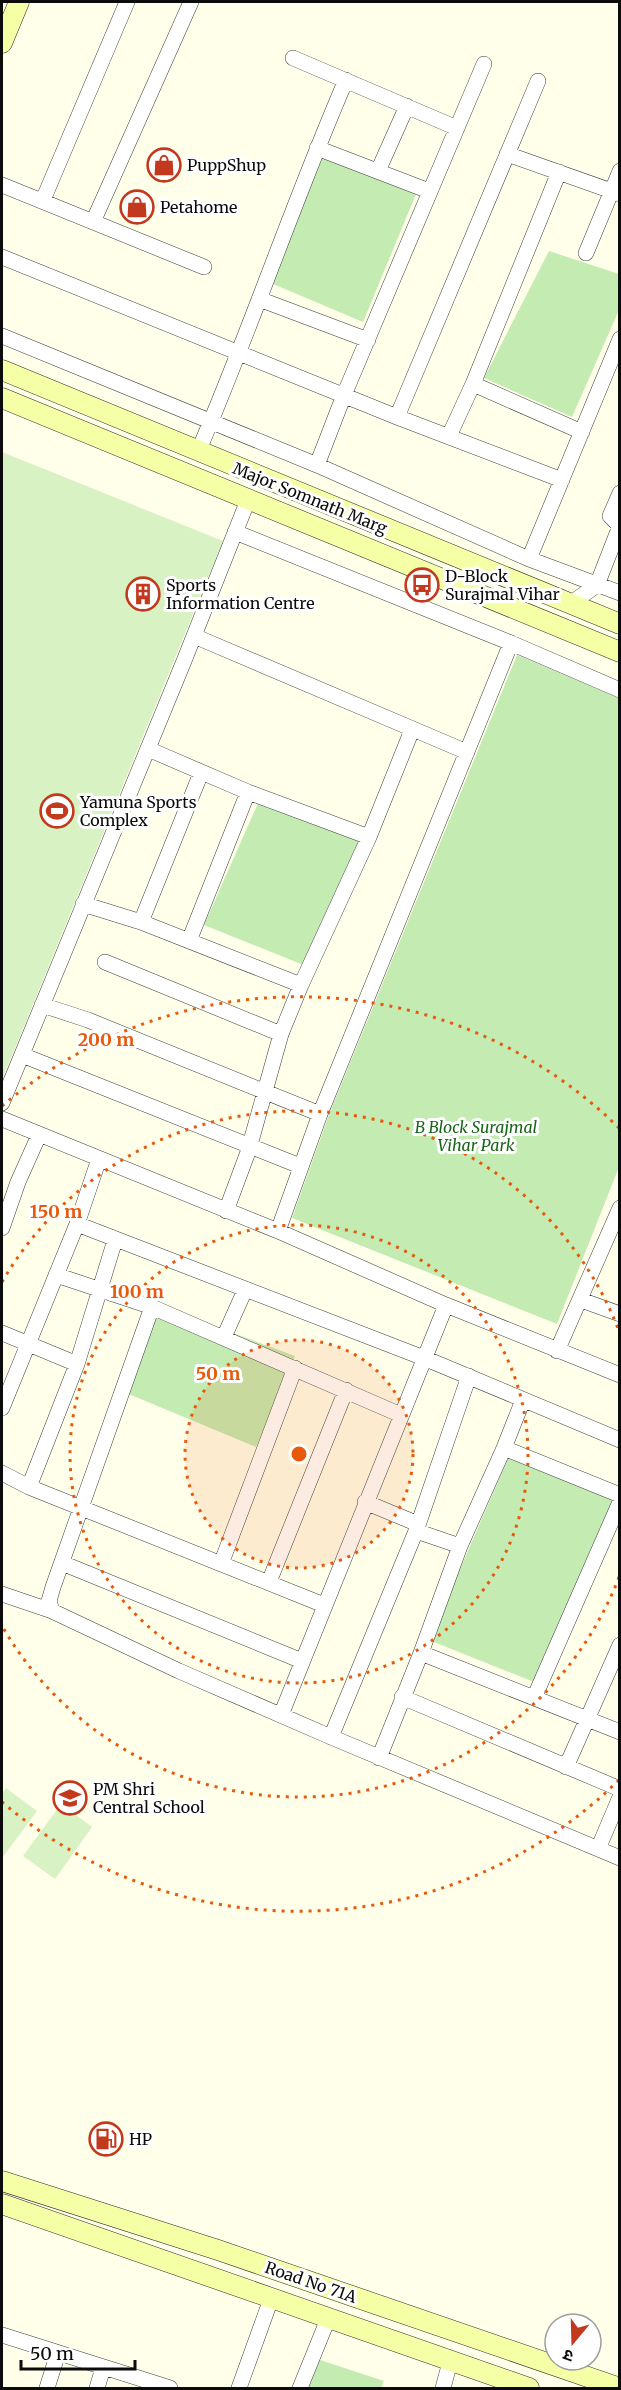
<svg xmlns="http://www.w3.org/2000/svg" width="621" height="2390" font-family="Merriweather,'Noto Sans Devanagari',serif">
<rect width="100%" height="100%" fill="#ffffea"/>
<path fill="#c3ebb2" d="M327 149 419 187 363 322 266 281Z
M549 251 619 274V310L572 417 484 378Z
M517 655 619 698V1167L557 1324 292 1218 330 1112Z
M263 792 364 830 306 966 204 925Z
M156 1304 295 1356 256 1447 119 1390Z
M511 1452 613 1499 534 1682 429 1640Z
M314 2358 384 2381 381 2388H304Z"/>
<path fill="#d8f2c4" d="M2 452 223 541 2 1080Z
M6 1788 37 1811 2 1858V1794Z
M61 1804 92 1827 55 1879 23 1856Z"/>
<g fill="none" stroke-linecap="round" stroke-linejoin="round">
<defs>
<path id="street" d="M293 58 457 128
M317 148 429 191
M507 154 620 194
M378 171 407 106
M2 185 204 267
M43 200 127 2
M93 222 191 2
M586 253 620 171
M2 257 397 417 562 480
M259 299 368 340
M2 336 317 465 529 559 620 593
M473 384 582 432
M397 417 538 81
M449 436 473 384 559 172
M198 452C251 329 293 202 346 80
M317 465 344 395 484 64
M620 493 610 516 620 526
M235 532 511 643 620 690
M529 559 620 339
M570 604 597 585 620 526
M194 636 467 752
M148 749 248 792 369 837
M83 904 141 922 301 985
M141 922 201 773
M189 941 248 792
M105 962 281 1034
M42 1005 88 1020 320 1114
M22 1055 300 1166
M2 1103 184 661 248 500
M2 1119 278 1231 446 1305 620 1375
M226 1211 248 1152 281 1034 301 985 369 837 412 730
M77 1224 424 1358 620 1440
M2 1228 18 1182 39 1135
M278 1231 320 1114 511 643
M56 1275 152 1307 401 1415
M581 1300 620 1314
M2 1333 77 1364
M224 1337 245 1290
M557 1351 620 1208
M2 1408 77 1224 99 1159
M504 1448 620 1495
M2 1473 29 1487 324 1605
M29 1487 77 1364 115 1240
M365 1502 418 1524
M416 1531 460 1546
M62 1563 302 1661
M221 1564 295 1368
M269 1582 346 1390
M2 1594 52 1611 179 1671 331 1737 620 1858
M52 1611 49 1601 53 1587 152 1307
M421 1653 620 1732
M402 1697 620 1789
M534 1698 620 1502
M281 1715 446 1305
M331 1737 416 1531 469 1376
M379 1758 421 1653 460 1546 504 1448 523 1400
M566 1767 620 1645
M598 1849 620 1797
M2 2335 170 2388
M47 2388 58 2353
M97 2388 103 2368
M239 2388 271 2299
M300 2388 328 2319
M443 2388 450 2362"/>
<path id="secondary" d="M2 43 19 2
M2 370 620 624
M2 398 620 652
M2 2181 218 2250 620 2388
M2 2204 529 2388"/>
</defs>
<use href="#street" stroke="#3e3e3e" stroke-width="16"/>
<use href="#secondary" stroke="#2d2d2d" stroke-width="21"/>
<use href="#street" stroke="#fff" stroke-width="15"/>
<use href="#secondary" stroke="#f5ffa5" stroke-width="20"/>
</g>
<circle cx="299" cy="1454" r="114" fill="#e8590c" fill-opacity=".12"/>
<g fill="none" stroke="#e8590c" stroke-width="3" stroke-dasharray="3 6">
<circle cx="299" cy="1454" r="114"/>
<circle cx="299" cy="1454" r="229"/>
<path d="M619 1577A343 343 0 0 1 2 1626M2 1282A343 343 0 0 1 619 1331"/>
<path d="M619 1780A457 457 0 0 1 2 1802M2 1106A457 457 0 0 1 619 1128"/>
</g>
<defs>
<symbol id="shop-ring" viewBox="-11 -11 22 22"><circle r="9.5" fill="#fff" stroke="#c2391d" stroke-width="1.5"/><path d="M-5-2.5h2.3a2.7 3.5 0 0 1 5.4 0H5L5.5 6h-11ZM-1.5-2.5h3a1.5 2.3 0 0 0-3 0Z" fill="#c2391d"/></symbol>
<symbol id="bus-ring" viewBox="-11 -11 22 22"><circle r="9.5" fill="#fff" stroke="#c2391d" stroke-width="1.5"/><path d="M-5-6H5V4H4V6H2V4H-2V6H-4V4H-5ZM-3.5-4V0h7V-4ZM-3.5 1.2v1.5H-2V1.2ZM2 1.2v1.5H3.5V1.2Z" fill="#c2391d"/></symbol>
<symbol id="building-ring" viewBox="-11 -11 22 22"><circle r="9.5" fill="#fff" stroke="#c2391d" stroke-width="1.5"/><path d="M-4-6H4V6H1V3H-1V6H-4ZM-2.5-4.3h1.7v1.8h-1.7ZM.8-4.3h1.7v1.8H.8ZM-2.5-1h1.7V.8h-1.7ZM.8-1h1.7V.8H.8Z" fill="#c2391d"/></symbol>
<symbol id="stadium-ring" viewBox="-11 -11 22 22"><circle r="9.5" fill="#fff" stroke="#c2391d" stroke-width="1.5"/><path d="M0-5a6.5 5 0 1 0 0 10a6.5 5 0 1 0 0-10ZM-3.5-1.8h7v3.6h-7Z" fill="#c2391d"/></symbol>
<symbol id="school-ring" viewBox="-11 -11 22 22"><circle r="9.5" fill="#fff" stroke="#c2391d" stroke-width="1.5"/><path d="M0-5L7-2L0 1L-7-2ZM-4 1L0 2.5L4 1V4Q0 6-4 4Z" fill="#c2391d"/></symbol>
<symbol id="fuel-ring" viewBox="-11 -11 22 22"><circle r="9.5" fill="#fff" stroke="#c2391d" stroke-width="1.5"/><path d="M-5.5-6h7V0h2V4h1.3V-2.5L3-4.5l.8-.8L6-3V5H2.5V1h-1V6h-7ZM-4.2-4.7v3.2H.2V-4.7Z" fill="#c2391d"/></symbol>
</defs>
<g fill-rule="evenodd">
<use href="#shop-ring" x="145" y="146" width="38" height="38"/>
<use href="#shop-ring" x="118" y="188" width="38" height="38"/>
<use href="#bus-ring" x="403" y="566" width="38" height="38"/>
<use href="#building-ring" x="124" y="575" width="38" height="38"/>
<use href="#stadium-ring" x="38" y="792" width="38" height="38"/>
<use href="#school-ring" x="51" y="1779" width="38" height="38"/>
<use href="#fuel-ring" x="87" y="2120" width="38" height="38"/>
</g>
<g text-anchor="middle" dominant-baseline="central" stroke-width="6" stroke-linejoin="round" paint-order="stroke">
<g font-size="16" fill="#0b0b0b" stroke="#fff" text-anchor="start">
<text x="187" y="165">PuppShup</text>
<text x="160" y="207">Petahome</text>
<text x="445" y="576">D-Block<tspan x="445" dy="18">Surajmal Vihar</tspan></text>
<text x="166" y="585">Sports<tspan x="166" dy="18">Information Centre</tspan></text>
<text x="80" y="802">Yamuna Sports<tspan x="80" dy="18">Complex</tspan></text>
<text x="93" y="1789">PM Shri<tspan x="93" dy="18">Central School</tspan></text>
<text x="129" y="2139">HP</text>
</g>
<g font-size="16" fill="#0b0b0b" stroke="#fff">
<text transform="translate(310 498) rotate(22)">Major Somnath Marg</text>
<text transform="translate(311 2282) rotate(19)">Road No 71A</text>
</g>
<g font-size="16" font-style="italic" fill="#19661a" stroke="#fff">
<text x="476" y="1127">B Block Surajmal<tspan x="476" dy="18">Vihar Park</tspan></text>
</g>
</g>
<circle cx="299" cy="1454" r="9" fill="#e8590c" stroke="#fff" stroke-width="3"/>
<g font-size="18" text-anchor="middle" font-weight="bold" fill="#e8590c" stroke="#fff" stroke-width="6" stroke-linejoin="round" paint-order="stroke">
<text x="106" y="1046">200 m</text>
<text x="56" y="1218">150 m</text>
<text x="137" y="1298">100 m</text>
<text x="218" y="1380">50 m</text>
</g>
<rect width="621" height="2390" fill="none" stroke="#0b0b0b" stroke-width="6"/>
<g transform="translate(573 2342) rotate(199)"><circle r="28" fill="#ffffff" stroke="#9d9d9d" stroke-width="1.5"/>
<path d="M0-4.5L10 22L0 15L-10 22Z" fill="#c2391d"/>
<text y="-9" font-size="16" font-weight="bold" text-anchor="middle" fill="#0b0b0b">उ</text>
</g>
<path d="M21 2360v9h114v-9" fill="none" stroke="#0b0b0b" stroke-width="3"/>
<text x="30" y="2360" font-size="18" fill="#0b0b0b" stroke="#ffffff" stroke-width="4.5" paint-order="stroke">50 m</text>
</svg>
